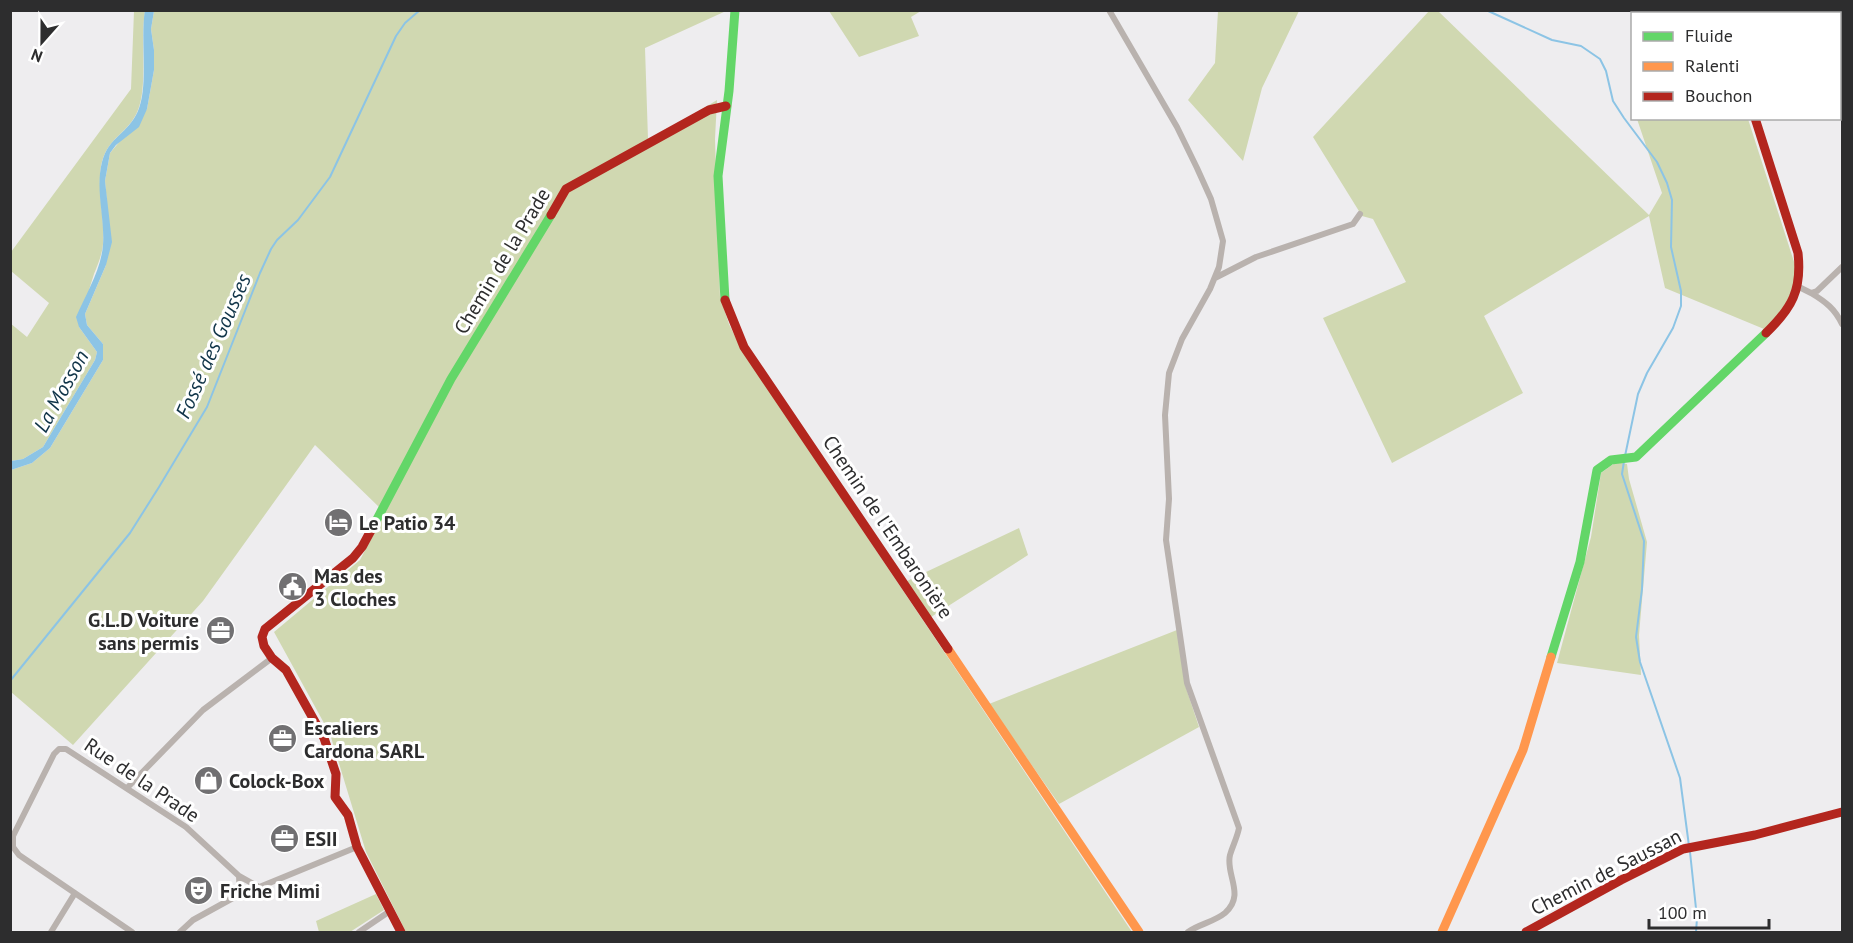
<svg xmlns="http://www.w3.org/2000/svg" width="1853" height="943" font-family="'PT Sans',sans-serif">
<rect width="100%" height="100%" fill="#eeedef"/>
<path fill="#d0d8b1" d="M134 11H145C140 40 148 85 138 110 128 135 107 136 101 166 97 192 105 218 103 244 102 255 98 264 94 274 88 292 84 309 79 327L97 352 95 360 43 447 23 459 11 461 10 323 27 337 49 303 11 271V252L131 89Z
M154 11H726L645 48 648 139 564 187 379 507 315 445 203 601 73 745 11 692V470L32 463 50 448 103 360V344L87 325 85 314 106 265 107 204 105 181 110 153 147 109 154 70V50L151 29Z
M829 11H921L911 17 919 36 859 57Z
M1218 11H1299L1262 88 1243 161 1188 100 1215 63Z
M1429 11H1438L1649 215 1662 193 1637 119H1748L1797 271C1792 297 1784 311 1764 329L1665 288 1649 216 1484 316 1523 393 1392 463 1323 318 1406 282 1373 219 1362 216 1313 137Z
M717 100 715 139 720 297 729 324 741 349 1132 932H406L366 852 330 734 274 632 360 560 462 365 566 192Z
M1616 462 1627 464 1629 479 1647 542 1639 635 1641 675 1557 663 1591 537 1601 473Z
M1019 528 1028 555 931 617 907 581Z
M1177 630 1185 685 1199 727 1059 804 989 704Z
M376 894 384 910 350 932H319L316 921Z"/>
<path fill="#8cc4e5" d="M145 10 154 11 151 29 154 50V70L147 109 139 127 116 145 110 153 105 181 112 242 106 265 85 314 87 325 103 344V360L50 448 32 463 11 470V461L23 459 43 447 95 360 97 352 79 327 76 317C86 294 101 270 103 245 105 218 95 189 102 162 109 136 128 134 138 111 149 85 140 40 145 10Z"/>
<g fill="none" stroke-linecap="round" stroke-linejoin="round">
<path stroke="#8cc4e5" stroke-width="2" d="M1486 10 1552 40 1581 46 1600 59 1606 71 1613 101 1624 118 1657 162 1667 183 1672 200 1671 247 1681 291V306L1673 328 1647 373 1638 394 1625 456
M1624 461 1622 474 1644 541 1642 589 1636 637 1640 662 1680 778 1689 846
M10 681 130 533 159 487 207 407 260 273 271 249 277 240 298 220 330 177 396 36 405 23 420 10
M1690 852 1697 918 1696 932"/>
<path stroke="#b9b2ae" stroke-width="6" d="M1109 10 1177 127 1197 168 1211 199 1223 241 1219 267 1210 289 1182 339 1169 373 1165 415 1169 499 1166 540 1187 683 1239 828C1237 838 1233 845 1230 855 1225 874 1246 895 1225 913 1214 922 1199 924 1188 932
M1215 278 1256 257 1353 224 1360 214
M1799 287 1811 293 1817 291 1842 267
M1811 293C1826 302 1835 309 1842 324
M127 788 203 710 272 658
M239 876 240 895
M51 932 75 893
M132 932 19 855 13 847V836L54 754 59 749H66L186 827 239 876 259 887
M180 932 193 920 233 898 357 847
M359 932 390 911"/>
<path stroke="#63d668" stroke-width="9" d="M725 300 718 176 729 91 735 10
M375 523 451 379 551 215
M1551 657 1580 562 1597 470 1611 460 1636 457 1766 333"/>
<path stroke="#ff974d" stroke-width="9" d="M948 649 1139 932
M1442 932 1523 750 1551 657"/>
<path stroke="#b3261e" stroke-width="9" d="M1721 10 1722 14
M1755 118 1798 253C1802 290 1792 308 1766 333
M551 215 566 189 709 110 726 106
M725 300 744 347 948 649
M375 523 362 547 353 558 265 629 262 637 264 646 272 658 286 670 324 738 336 774 335 797 348 815 357 847 401 932
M1526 932 1621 880 1683 849 1755 835 1842 812"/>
</g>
<defs>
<symbol id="hotel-disc" viewBox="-11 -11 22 22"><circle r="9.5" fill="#717072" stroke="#fff"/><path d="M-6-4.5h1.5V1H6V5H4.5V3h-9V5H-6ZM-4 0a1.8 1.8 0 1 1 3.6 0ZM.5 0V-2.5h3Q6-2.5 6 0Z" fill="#fff"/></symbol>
<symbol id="civic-disc" viewBox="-11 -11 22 22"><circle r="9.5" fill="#717072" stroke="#fff"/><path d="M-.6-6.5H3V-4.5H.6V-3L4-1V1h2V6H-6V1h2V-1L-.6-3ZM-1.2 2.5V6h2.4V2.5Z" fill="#fff"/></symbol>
<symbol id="office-disc" viewBox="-11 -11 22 22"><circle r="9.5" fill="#717072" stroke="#fff"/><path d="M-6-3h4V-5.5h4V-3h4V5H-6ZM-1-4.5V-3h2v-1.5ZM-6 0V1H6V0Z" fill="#fff"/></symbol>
<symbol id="shop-disc" viewBox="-11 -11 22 22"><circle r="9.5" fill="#717072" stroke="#fff"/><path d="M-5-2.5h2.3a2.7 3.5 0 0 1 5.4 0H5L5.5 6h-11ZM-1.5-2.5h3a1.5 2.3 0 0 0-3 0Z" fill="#fff"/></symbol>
<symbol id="theatre-disc" viewBox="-11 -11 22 22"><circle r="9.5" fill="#717072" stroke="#fff"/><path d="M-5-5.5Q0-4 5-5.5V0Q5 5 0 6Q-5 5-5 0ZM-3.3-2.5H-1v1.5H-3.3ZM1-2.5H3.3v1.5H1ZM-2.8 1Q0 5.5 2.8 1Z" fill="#fff"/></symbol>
</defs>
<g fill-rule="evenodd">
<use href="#hotel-disc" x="322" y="506" width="33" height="33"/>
<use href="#civic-disc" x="276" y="570" width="33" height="33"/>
<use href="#office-disc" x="204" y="614" width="33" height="33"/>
<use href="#office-disc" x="266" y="722" width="33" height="33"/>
<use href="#shop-disc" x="192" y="764" width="33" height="33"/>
<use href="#office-disc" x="268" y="822" width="33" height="33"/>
<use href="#theatre-disc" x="182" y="874" width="33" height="33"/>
</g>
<g text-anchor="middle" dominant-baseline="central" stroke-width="6" stroke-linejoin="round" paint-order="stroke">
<g font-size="20" fill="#2d2d2e" stroke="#fff">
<text transform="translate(502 261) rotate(-59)">Chemin de la Prade</text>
<text transform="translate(888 527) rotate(56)">Chemin de l'Embaronière</text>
<text transform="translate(142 780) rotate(34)">Rue de la Prade</text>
<text transform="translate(1606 872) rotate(-27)">Chemin de Saussan</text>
</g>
<g font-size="20" font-weight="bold" fill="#2d2d2e" stroke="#fff" text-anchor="start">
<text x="359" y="523">Le Patio 34</text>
<text x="314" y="576">Mas des<tspan x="314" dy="23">3 Cloches</tspan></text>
<text x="199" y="620" text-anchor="end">G.L.D Voiture<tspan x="199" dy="23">sans permis</tspan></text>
<text x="304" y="728">Escaliers<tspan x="304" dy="23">Cardona SARL</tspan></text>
<text x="229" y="781">Colock-Box</text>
<text x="305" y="839">ESII</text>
<text x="220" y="891">Friche Mimi</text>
</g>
<g font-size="21" font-style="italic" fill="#103448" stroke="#fff">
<text transform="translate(213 346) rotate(-66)">Fossé des Gousses</text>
<text transform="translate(61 391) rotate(-61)">La Mosson</text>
</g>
</g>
<rect width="1853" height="943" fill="none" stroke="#2d2d2e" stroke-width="24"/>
<rect x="1631" y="12" width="210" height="108" fill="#ffffff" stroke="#ababab" stroke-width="1.5"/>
<rect x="1643" y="32" width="30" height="9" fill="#63d668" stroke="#ababab" stroke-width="1.5"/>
<text x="1685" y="42" font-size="18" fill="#2d2d2e">Fluide</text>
<rect x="1643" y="62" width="30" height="9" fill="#ff974d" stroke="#ababab" stroke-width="1.5"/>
<text x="1685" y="72" font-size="18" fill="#2d2d2e">Ralenti</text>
<rect x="1643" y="92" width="30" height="9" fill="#b3261e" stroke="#ababab" stroke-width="1.5"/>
<text x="1685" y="102" font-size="18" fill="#2d2d2e">Bouchon</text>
<g transform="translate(42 42) rotate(201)" stroke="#ffffff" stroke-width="4.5" paint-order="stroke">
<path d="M0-4.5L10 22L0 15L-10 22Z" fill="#2d2d2e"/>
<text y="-9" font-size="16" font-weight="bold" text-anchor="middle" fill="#2d2d2e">N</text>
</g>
<path d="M1649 919v9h120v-9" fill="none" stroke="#2d2d2e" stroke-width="3"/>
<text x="1658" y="919" font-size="18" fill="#2d2d2e" stroke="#ffffff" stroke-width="4.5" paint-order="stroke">100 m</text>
</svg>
